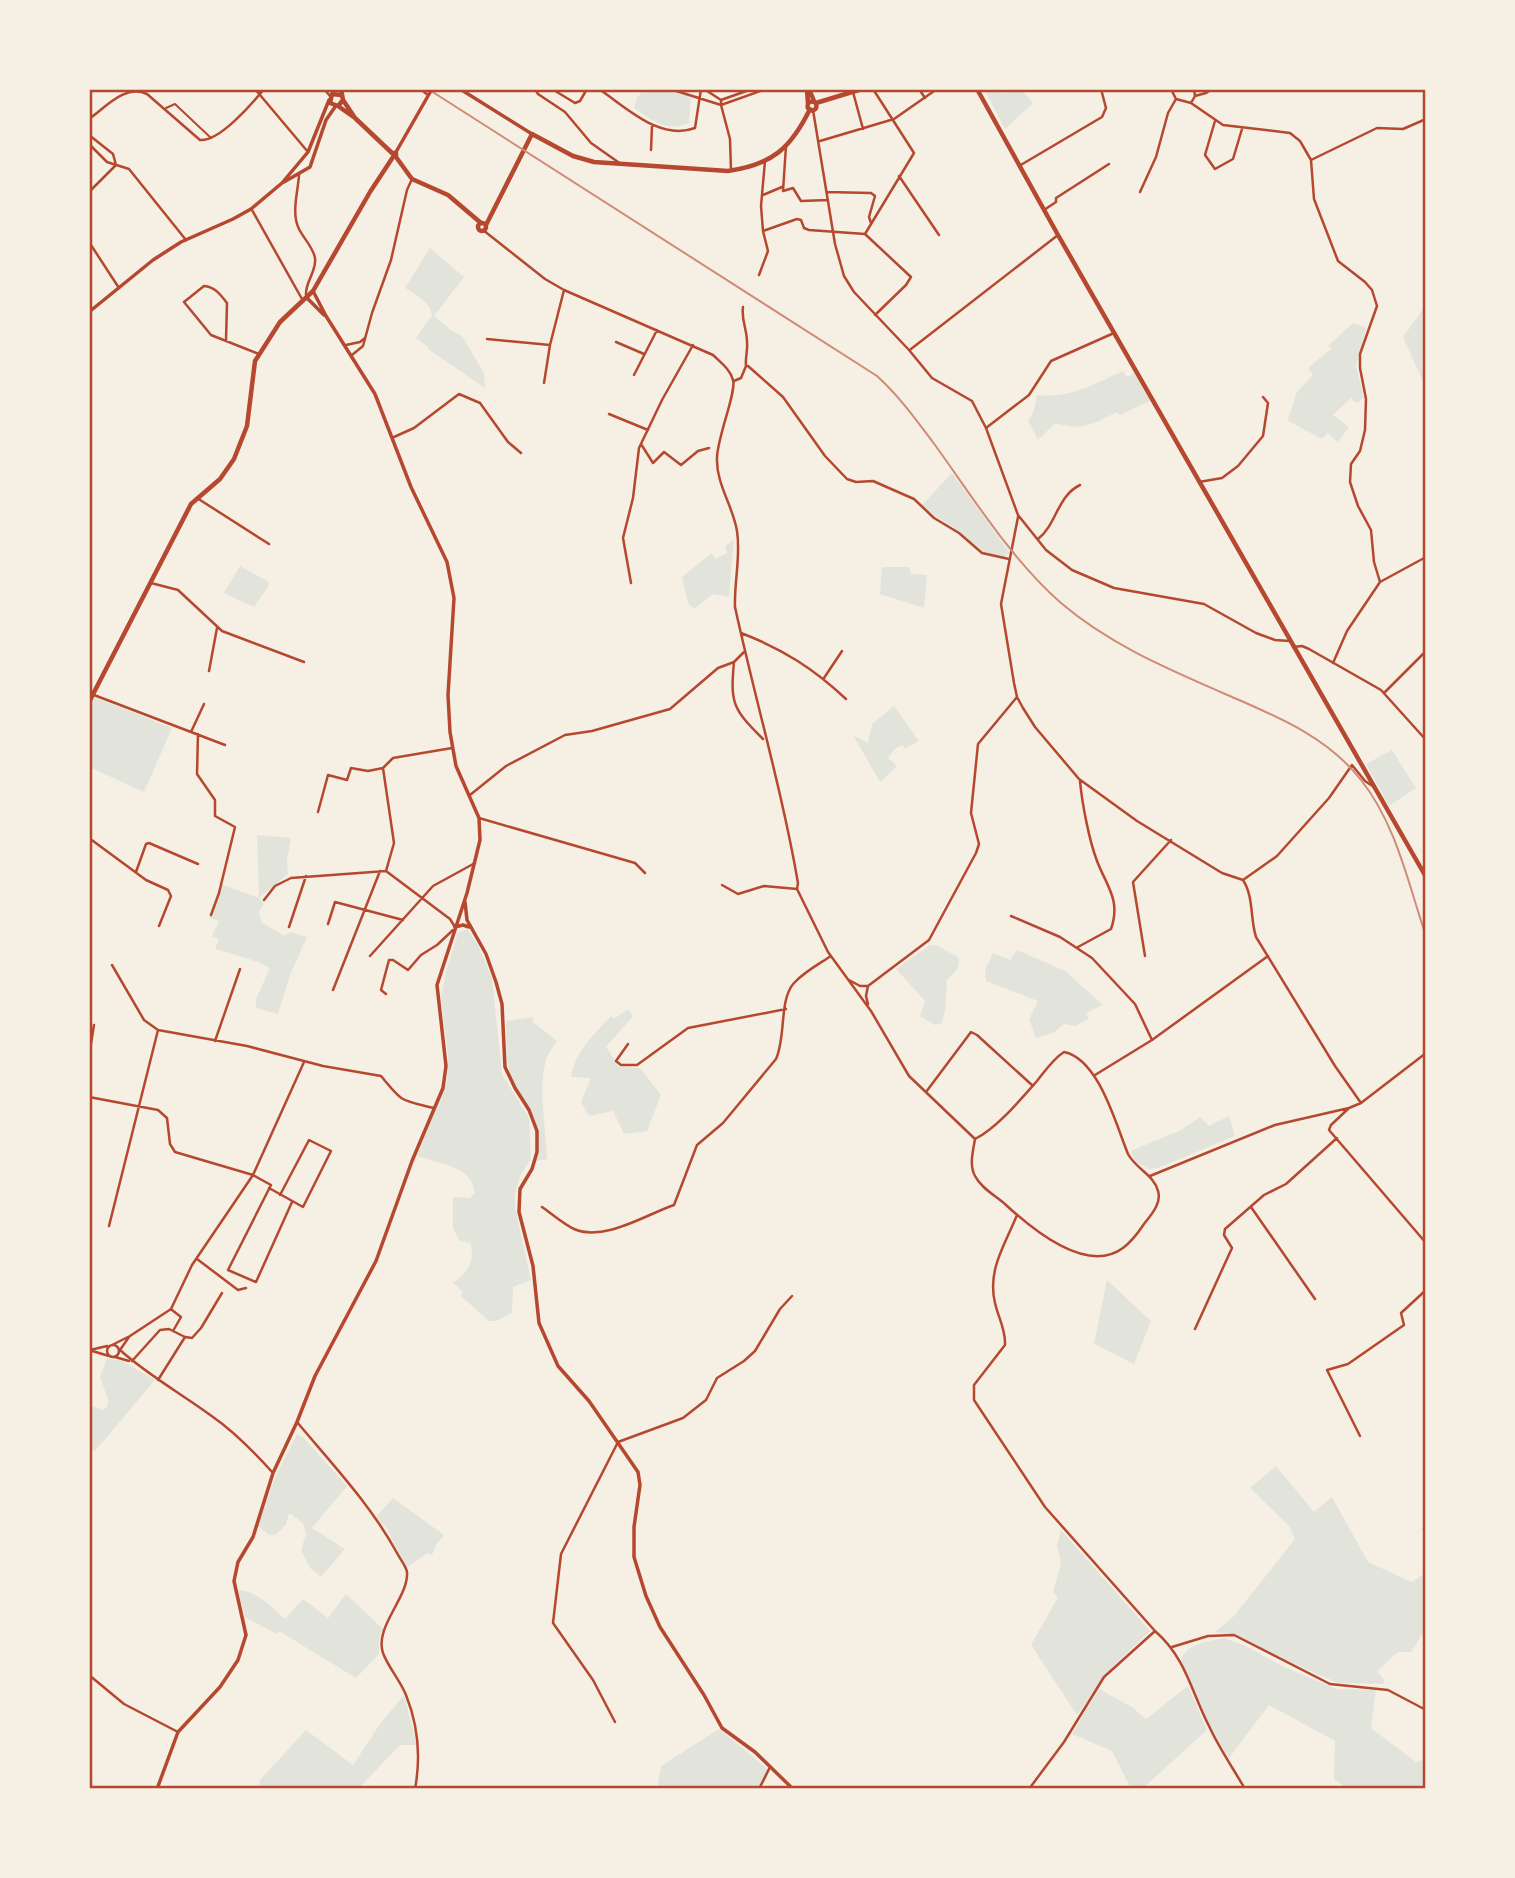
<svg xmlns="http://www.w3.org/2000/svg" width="1515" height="1878" font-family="'Fira Sans Condensed',sans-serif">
<rect width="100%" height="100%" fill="#f6efe4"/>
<path fill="#e2e4dc" d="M644 89C657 89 680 89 691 98L689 123C667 133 652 120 634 108L637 98Z
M984 89H996L1003 94 1007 89H1021L1033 103 1005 129Z
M430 248 464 277 434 316 452 331 462 336 484 373 485 388 428 349V347L416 338 432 315C430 302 416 295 405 288Z
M1426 305V388L1403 337Z
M1353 323 1366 328 1356 366 1364 398 1356 403 1351 398 1333 415 1349 427 1338 442 1328 433 1322 439 1290 422 1287 421 1286 425 1297 392 1313 375 1308 368 1332 348 1328 346Z
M1123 371 1127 377 1134 373 1150 401 1120 415 1117 412C1094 424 1081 431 1055 423L1038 440 1028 421 1034 410 1037 395C1069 399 1095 384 1123 371Z
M952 473 1010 553 1003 557 986 554 960 532 921 506Z
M734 539 729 597 713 594 694 609 688 603 682 577 712 553 715 559 727 553 725 547Z
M240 566 269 582 268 587 254 607 224 593Z
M882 567H909L911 574 927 575 924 608 880 594Z
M94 697 172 728 144 792 89 767V707Z
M894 706 919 741 905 749 902 745 896 748 888 758 897 766 880 782 853 735 868 743 872 724Z
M1392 750 1416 788 1389 806 1366 764Z
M257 835 291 838 287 860 288 874 259 898 264 904 259 912 262 923 285 936 290 932 307 937 290 975 278 1014 256 1008V999L270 968C252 958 234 955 215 949L219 939 212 936 219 921 209 918 221 884 259 898Z
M467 929 478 945 492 978 502 1074 529 1118 531 1159 521 1174 515 1194V1207L531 1280 513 1287 512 1313 496 1321H489L461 1296 463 1292 453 1283C467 1273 476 1261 470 1243L459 1240 453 1228V1197L470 1198 475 1193C472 1166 438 1163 417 1156L447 1081 448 1056 441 998 446 971 458 933Z
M930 945H936L958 957C962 968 954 972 947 980L945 1011 942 1023 935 1025 920 1016 925 1001 896 969Z
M1017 950 1065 971 1103 1005 1086 1013 1089 1019 1075 1026 1064 1024 1053 1033 1036 1038 1029 1019 1038 1001 986 981 985 970 993 953 1010 960Z
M628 1009 633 1016 606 1047 619 1067 640 1068 661 1095 647 1131 624 1134 613 1111 589 1116 581 1102 591 1078 571 1077C574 1053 595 1033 611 1016L614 1019Z
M533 1017V1022L557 1041C553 1047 548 1054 546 1060 538 1088 546 1129 547 1159L536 1161C541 1124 526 1113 513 1082 505 1064 507 1041 506 1021Z
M1229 1116 1235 1136 1158 1168 1149 1169 1136 1162 1131 1151 1181 1130 1200 1117 1209 1126Z
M1107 1280 1151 1321 1134 1364 1094 1344Z
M107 1358 122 1361 155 1380 95 1451 89 1446V1405L103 1410 107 1407 108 1400 100 1377Z
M297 1434 303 1437 347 1486 312 1528 345 1549 321 1577 310 1568 301 1550 306 1534 303 1523 289 1513 286 1525 275 1535H269L258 1526 276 1475Z
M1276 1466 1314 1512 1332 1497 1368 1562 1412 1582 1426 1572V1628L1411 1652H1398L1377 1671 1385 1681 1383 1684 1338 1683 1283 1659 1238 1636 1215 1632 1234 1616 1295 1539 1289 1526 1250 1488Z
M393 1498 444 1535 436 1545 432 1555 428 1553 406 1568 387 1529 376 1517Z
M1061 1530 1150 1631 1106 1673 1077 1715 1031 1645 1058 1597 1053 1592 1061 1563 1057 1546Z
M238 1590C257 1591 272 1607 285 1619L303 1599 328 1618 346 1594 383 1629 379 1639V1654L356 1678 279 1631 276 1634 245 1617Z
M1224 1638 1246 1646 1280 1665 1336 1689 1376 1690 1371 1728 1416 1762 1426 1759V1789H1348L1334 1779 1335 1741 1269 1705 1229 1758 1200 1710 1181 1660C1188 1642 1207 1642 1224 1638Z
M1188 1686 1207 1730 1142 1789H1131L1112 1751 1072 1734 1099 1689 1132 1707 1146 1719Z
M404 1695 417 1745H400L358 1789H259L260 1780 306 1730 353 1765 380 1724Z
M719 1729 770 1771 761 1789H657L661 1766Z"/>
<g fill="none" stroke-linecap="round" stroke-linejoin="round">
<path stroke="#b5482f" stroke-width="2" d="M166 108 175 104 211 138"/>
<path stroke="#b5482f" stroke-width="2.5" d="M255 89 308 152
M324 89 330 96
M420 89 428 95
M535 89 538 94 565 112 591 143 618 162
M552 89 575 103 580 101 587 89
M599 89C627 108 660 141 695 128L701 89
M670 89 721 105 766 89
M704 89 721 100
M919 89 925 98
M1171 89 1176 99
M853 92 863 129
M1195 96 1206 93 1212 89
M1176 99 1191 103 1223 125 1290 133 1300 141 1311 160 1314 199 1338 261 1365 282 1372 290 1377 306 1360 354V368L1366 399 1365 430 1360 451 1351 464 1350 482 1358 506 1371 530 1374 562 1380 582
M1191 103 1195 96 1194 89
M721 105 730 139 731 170
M721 105V100L752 89
M813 110 835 244 844 276 854 292 909 350 932 378 972 401 986 428 1018 515 1046 550 1072 570 1114 588 1204 604 1256 633 1275 640 1290 641
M89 119C106 107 125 84 147 94L200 140C219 142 252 104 264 89
M1215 121 1205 155 1215 169 1233 159 1242 129
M89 135 113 154 116 165
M820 141 894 119 937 89
M89 144 107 162 129 169 186 240
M786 146 783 191 793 188 801 201 828 200
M651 150 652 126
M1311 160 1377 128 1403 129 1426 119
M765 161 761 206 763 231 797 219 801 220 804 228 809 230 865 234
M1019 166 1102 117 1106 108 1101 89
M299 175C298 192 291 213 299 229 304 239 313 247 315 258 317 271 305 282 306 295
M899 176 939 235
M89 192 116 165
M827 192 871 193 875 196 869 217 871 223
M1140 192 1156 157 1168 113 1176 99
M763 195 782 187
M252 210 302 299
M1044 210 1056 202V198L1109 164
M483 230 545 279 564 290 713 355C720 362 730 369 733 380 737 391 717 438 717 458 716 484 733 506 737 531 741 556 734 582 735 607 755 699 782 790 798 883L797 889 828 952 871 1011 909 1076 975 1139C973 1151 969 1165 975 1176 981 1188 996 1196 1006 1205 1032 1229 1086 1275 1123 1248 1131 1242 1138 1233 1144 1224 1151 1215 1162 1203 1158 1191 1154 1175 1136 1169 1128 1154 1116 1125 1099 1059 1064 1052 1053 1059 1045 1071 1037 1081 1021 1099 997 1128 975 1139
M865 234 914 153 873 89
M865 234 911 277 906 285 875 315
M89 242 119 288
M759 275 768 251 763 231
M743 307C741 320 747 329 747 342 748 350 745 358 746 366
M487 339 550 345
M226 341 227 303C220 294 215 287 204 286L184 302 211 335 259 354
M616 342 644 354
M346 345 360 342 365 338
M911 349 1058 235
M352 355 363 346 372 313 391 260 407 190 412 179
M634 375 657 330
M734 381 741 378 746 366H748L783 397 825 456 847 479 856 482 873 481 914 499 934 518 959 533 982 553 1009 559
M544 383 550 345 564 290
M609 414 648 430
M986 428 1029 395 1051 361 1114 333
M394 437 414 428 459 394 480 403 508 442 521 453
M641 444 653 463 664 452 681 465 698 451 709 448
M1199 482 1222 478 1238 466 1263 436 1268 403 1263 397
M197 498 269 544
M1018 517 1001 604 1014 683 1017 697 1023 708 1035 727 1079 779 1137 821 1222 873 1243 880
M1038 539C1057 524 1057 496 1080 485
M151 583 178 590 222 631 304 662
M631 583 623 538 633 498 639 448 662 400 693 345
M741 633C783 649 814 669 846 699
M1293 647 1302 646 1309 649 1381 690 1426 740
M734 662C730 704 733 709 763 739
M1333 663 1347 631 1380 582 1426 557
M209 671 217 628
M824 678 842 651
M1384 693 1426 651
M94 695 225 745
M191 732 204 704
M198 734 197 774 215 800V816L235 827 219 893 211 915
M383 768 394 843 386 871
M470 795 506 766 565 735 592 731 670 709 718 668 734 662 744 652
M318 812 328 775 347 780 351 768 368 771 383 768 393 758 452 748
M479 818 635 863 645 873
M89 838 146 880 168 890 171 896 159 926
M136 872 146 844 149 843 198 864
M1243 880C1254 897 1250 919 1256 937L1335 1066 1361 1103
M1243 880 1277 856 1329 798 1352 765 1365 781 1374 787
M722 885 738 894 764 886 797 889
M264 900 275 886 291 878 386 871 450 919 455 927
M1011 916 1060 937 1092 958 1135 1004 1152 1040
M328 924 335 902 403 920
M289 927 306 876
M1078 947 1111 929C1121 900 1107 887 1097 861 1089 840 1082 803 1080 781
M370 956 433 886 475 863
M1145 956 1133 882 1171 840
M112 965 144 1020 158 1030 247 1046 323 1066 381 1076C403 1103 400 1100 434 1108
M849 980 860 986H868
M333 990 380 871
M386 994 381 990 389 960H393L408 970 421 955 437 945 453 930
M868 1004 866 996 868 986 929 940 976 853 979 844 971 813 978 744 1017 697
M215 1041 240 969
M628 1044 616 1061 621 1065H637L688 1028 786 1009
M89 1056 94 1025
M1095 1075 1152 1040 1268 956
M926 1092 971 1032 977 1035 1033 1086
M89 1097 158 1110 167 1118 170 1144 175 1152 253 1175 271 1185 228 1270 256 1282 292 1202
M1349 1108 1331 1125 1329 1130 1426 1243
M1150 1176 1275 1125 1349 1108 1361 1103 1426 1053
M269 1188 303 1207 331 1151 309 1140 280 1195
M542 1207C552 1214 563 1224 574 1229 604 1242 645 1215 674 1205L697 1145 723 1123 776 1059C786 1038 779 999 794 983 804 972 819 964 831 956
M1251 1207 1315 1299
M1017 1215C1005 1245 987 1270 995 1303 998 1317 1006 1330 1005 1345L974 1385V1400L1045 1507 1155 1631C1186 1658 1191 1691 1209 1726 1219 1748 1233 1768 1245 1789
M109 1226 158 1030
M197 1259 238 1290 246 1288
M172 1310 181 1317 173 1331
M1195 1329 1232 1248 1224 1235 1225 1229 1264 1195 1286 1184 1337 1138
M129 1337 120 1350C149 1376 182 1394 213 1417 236 1433 255 1453 273 1473
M107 1351a6 6 0 1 1 12 0a6 6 0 1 1-12 0Z
M112 1345 130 1336 171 1309 192 1265 253 1175 304 1062
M89 1350 109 1356
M90 1350 107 1346
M115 1357 129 1361
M132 1361 160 1330 169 1329 185 1337
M158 1380 185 1337 192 1338 201 1328 222 1293
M297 1422C332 1464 371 1505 397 1553 400 1559 406 1566 407 1572 409 1597 374 1627 383 1653 388 1667 400 1680 406 1695 418 1725 421 1757 415 1789
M1360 1436 1327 1370 1348 1364 1404 1325 1401 1313 1426 1290
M1424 1529 1426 1531
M1172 1647 1208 1636 1234 1635 1330 1684 1388 1690 1426 1710
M89 1675 124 1704 178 1732
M615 1722 593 1680 553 1623 561 1554 618 1442 683 1418 706 1400 717 1378 744 1361 755 1351 780 1309 792 1296
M759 1789 770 1767
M1029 1789 1064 1742 1104 1677 1155 1631"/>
<path stroke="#b5482f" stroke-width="3.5" d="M460 89 532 134
M396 152 432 89
M307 298 324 315
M465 902 467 920 486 954 496 982 502 1004 505 1067 515 1088 529 1110 537 1131V1152L532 1169 520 1189 519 1212 533 1266 539 1323 558 1366 589 1401 638 1472 640 1485 634 1527V1557L646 1596 660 1627 704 1695 722 1728 755 1752 793 1789
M455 927 463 925 469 927
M157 1789 178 1732 220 1687 238 1660 246 1635 234 1581 238 1562 253 1537 273 1473 297 1422 315 1376 376 1261 412 1161 443 1088 446 1066 437 985 467 893 480 840 479 818 456 766 450 732 448 695 454 598 447 562 411 487 375 394 326 316 313 291"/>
<path stroke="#b5482f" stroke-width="3.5" d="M284 182 310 167 326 120 335 107
M89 312 153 260 181 242 233 219 251 209 282 183 308 152 329 100"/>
<path stroke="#b5482f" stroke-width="4.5" d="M341 89 343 100 355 118
M807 89 808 104
M809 89 814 101
M977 89 1058 235 1426 877
M341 95 332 94 330 103 338 106 343 100
M807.5 106a4.5 4.5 0 1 1 9 0a4.5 4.5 0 1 1-9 0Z
M816 103 862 89
M338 106 355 118 392 153H396V157L412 179 448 195 481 223
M478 227a4 4 0 1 1 8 0a4 4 0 1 1-8 0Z
M486 225 532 134 573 156 594 162 728 171C772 165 791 148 810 109
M89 702 191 504 220 479 234 459 247 426 255 361 280 322 313 291 370 192 393 157"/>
<path stroke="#cf8b77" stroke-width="2" d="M428 89 877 376C900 397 917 421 935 445 974 499 1011 559 1061 603 1109 644 1166 668 1223 693 1273 715 1326 735 1361 780 1396 824 1408 883 1426 936"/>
</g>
<rect width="1515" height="1878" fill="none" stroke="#f6efe4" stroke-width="182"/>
<rect x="91" y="91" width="1333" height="1696" fill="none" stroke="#b5482f" stroke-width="2.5"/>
</svg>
